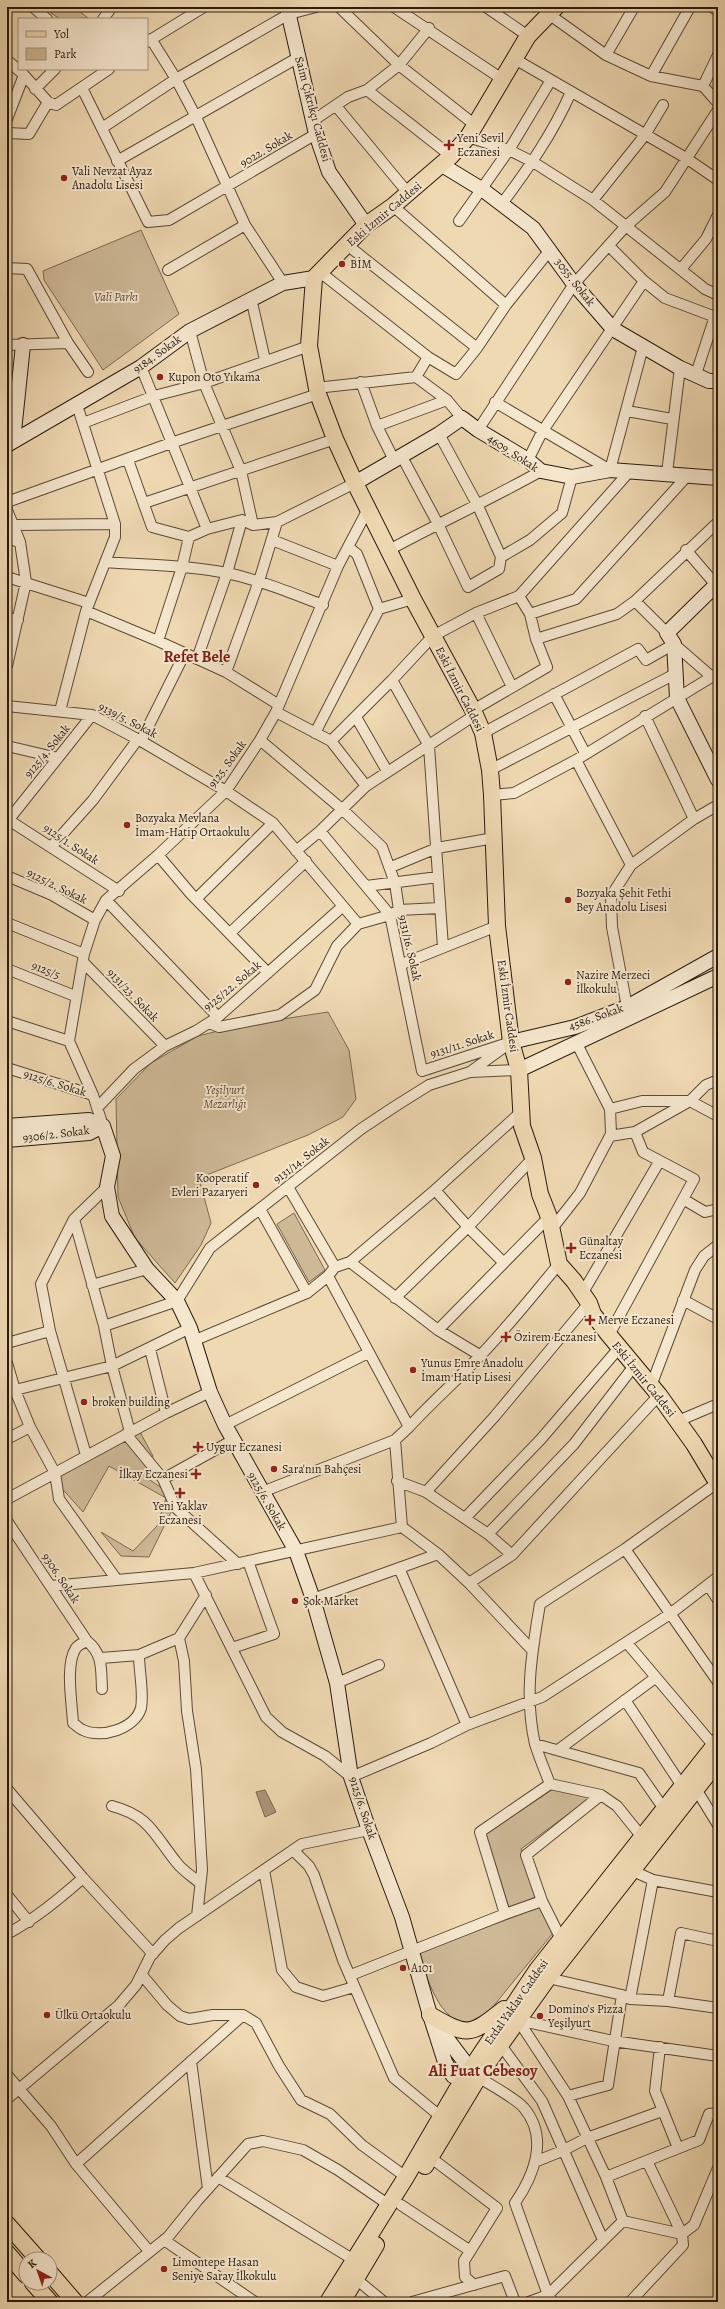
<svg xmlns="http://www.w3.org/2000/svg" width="725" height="2309" font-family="Alegreya,serif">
<rect width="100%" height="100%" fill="#efd9b3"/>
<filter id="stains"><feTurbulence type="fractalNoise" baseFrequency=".005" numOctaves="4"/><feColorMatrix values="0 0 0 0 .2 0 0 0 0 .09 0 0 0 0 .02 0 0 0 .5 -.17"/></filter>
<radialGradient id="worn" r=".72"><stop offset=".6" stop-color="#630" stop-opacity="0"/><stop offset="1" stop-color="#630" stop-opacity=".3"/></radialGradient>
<path fill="#ceb997" stroke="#7c6a52" d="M56 7H74L88 18 60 19 51 13Z
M141 230 179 314 103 370 44 280 43 271Z
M328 1012 349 1050 356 1099 343 1117 308 1135 199 1178 211 1223 201 1245 175 1283 135 1238 118 1197 116 1099 151 1063 198 1036 238 1026Z
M294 1213 325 1270 309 1282 277 1224Z
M140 1432 153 1456 147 1478 166 1491 171 1512 149 1557 121 1556 101 1532 133 1551 157 1526 166 1498 109 1466 83 1512 57 1483 55 1475Z
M553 1789 591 1797 521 1849 538 1896 509 1908 486 1834Z
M540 1907 553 1933 487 2014C482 2017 476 2021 470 2022 439 2026 427 1975 418 1953Z"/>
<path fill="#ac987b" stroke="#78664f" d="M265 1790 276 1812 265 1817 256 1792Z"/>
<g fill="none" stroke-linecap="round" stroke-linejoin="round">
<defs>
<path id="street" d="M33 7 47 19
M339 7 399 65 475 125
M394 7 502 79
M486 7 528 36
M712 7 718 11
M550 15 606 55 651 76 703 86 718 103
M103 19 109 11 107 7
M151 39 176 79 196 117 245 225 283 283
M147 42 204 7
M606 55 634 7
M513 58 686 158 718 180
M7 60 24 75 48 102
M651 76 690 7
M703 86 718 55
M82 88 148 222 169 220 316 134
M35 89 55 69
M367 90 451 156
M336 106 408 193
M7 119 24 75
M314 120 348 97 367 90 399 65 429 28
M102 128 176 79 289 14 316 7
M7 133 29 134 48 102 56 105 109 69
M468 137 509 150 533 162 593 200 705 289 718 295
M117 161 299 57
M593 200 645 135 663 105
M501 205C528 169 553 133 571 92
M393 206 506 305
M459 221 509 150 551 80
M609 246 644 281 665 298 718 318
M7 268 27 269 68 343 88 372
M681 269 706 239 718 215
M168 270 245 225
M320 272 428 357 456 374 477 348 346 244
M251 298 265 360
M190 331 204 383 241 471 253 525
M7 345 68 343
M477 348 506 305 550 250
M141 367 207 529
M696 374 715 316
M416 377 447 400 462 418
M361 382 377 426 394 460
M316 388 416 377 428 357
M495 402 610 470 643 347
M627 411 672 419
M83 423 154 396 204 383 309 346
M377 426 447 400
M478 430 574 284 625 227 665 192 718 110
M439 434 478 506 501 557
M401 455 438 524 468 587 499 569 501 557 530 540 562 513 572 477
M128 460 152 527 189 537
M528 460 542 432 644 281
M667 473 680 368
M7 502 171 443 318 394
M144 503 335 439
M7 510 20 542 26 582 7 666
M14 525 115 524
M7 539 20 542
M272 540 338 566
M348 547 357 554 379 609
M389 550C439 523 491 499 541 471
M686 550 716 585
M105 562C146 565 187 565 227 573 260 580 291 593 323 605
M7 577 89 603
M519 596 530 614 576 599 688 475
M635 601 667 633
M86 611 158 641 182 567 189 537 207 529 242 520 253 525 277 522 355 483
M476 613 512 687
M7 618 18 620
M536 639 617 614 635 601 718 522
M158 641 226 672 279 705
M197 659 227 573 242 520
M226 672 259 581 277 522
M392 680 429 746 443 947
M554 694 585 753
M7 706 92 715 141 741 226 791 273 823 358 924
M473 710 547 667 536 639 530 614
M60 711 86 611 115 537V524L77 405
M276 712 331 741 366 786
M645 716 694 819
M356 717 387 771
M315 733 379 609 413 599
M483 733 638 649 646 660 674 644 712 677
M260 740 343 810 382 847 395 883 399 910
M141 741 185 653
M331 741 392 680 433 636 476 613 519 596 630 471
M7 746 58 758
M576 760 631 865
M490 770 675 674
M492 795 514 793 576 760 718 673
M7 819 119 891
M7 822 92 715
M320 831 390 915 422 1071 511 1042
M51 847 93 800 138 739
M296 851 320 831 366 786 475 715
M158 855 191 894 268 973
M391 867 437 848 494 838
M7 876 52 895 95 920
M366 886 438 877
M196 899 273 823
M106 900 218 1017
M7 923 84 954
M230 933 306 861
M83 962 165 1046
M402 964 497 926
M7 969 75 996
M627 1007 612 927 611 896 631 865 694 819 718 805
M7 1021 69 1041
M209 1023 219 1027 280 1015 315 990 337 946 358 924 390 915 399 910 440 908
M7 1068 93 1095 103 1126
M470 1072 503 1048
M93 1095 69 1041 84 954 95 920 106 900 158 855 226 791 260 740 276 712 338 566 368 509
M97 1108 134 1069 165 1046 196 1031 218 1017 342 907
M610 1109 642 1101H690L718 1116
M610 1136 635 1132 690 1101 706 1085 718 1080
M288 1187 335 1267
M435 1190 468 1227 503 1262
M683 1199 705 1212 718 1209
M260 1209 307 1293
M74 1219 104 1326 112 1366 130 1432
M551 1230 580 1193 611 1134 610 1109 576 1042
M350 1262 335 1267 328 1276 409 1427 395 1440 402 1527 438 1554 469 1583 512 1555 659 1395
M92 1285 147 1269
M582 1294 659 1162
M395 1298 468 1227 533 1158
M683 1300 718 1319
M104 1326 177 1301 210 1248 361 1129 394 1107 429 1085 470 1072 519 1070
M438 1330 549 1217
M609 1335 694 1179 643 1152 635 1132
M193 1341 307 1293 328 1276
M7 1343 50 1331
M150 1349 166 1413
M481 1356 438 1330 350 1262 435 1190 521 1112
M7 1363 15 1390 30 1427 55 1473 59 1499 117 1580
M651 1386 695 1270 704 1256 718 1245
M15 1390 112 1366 190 1328
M678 1421 718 1404
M225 1425 368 1353
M409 1427C432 1402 456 1381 479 1357 507 1328 533 1295 559 1264
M126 1434 163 1479 176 1508 238 1564
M7 1439 30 1427
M86 1455 50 1331 41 1284 74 1219 107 1187
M163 1479 233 1440
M397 1481 426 1492 488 1534 512 1555
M262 1492 395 1440
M426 1492 495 1416 589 1303
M7 1499 166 1413 210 1392
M465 1518 541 1439 619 1348
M7 1521 87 1641C83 1643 79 1644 76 1648 65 1664 72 1703 73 1723 76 1725 80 1729 83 1730 101 1739 135 1729 141 1708 144 1692 139 1672 139 1655L179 1638
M488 1534 574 1444 634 1366
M625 1549 718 1682
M399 1568 467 1725
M194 1573 266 1717 282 1732 325 1756 351 1777 431 1743 467 1725 542 1697 670 1614 718 1577
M469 1583 532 1650
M708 1585 718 1600
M51 1586 194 1573 402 1527
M313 1599 438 1554
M87 1641C103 1654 101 1669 102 1689
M627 1643 714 1746
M232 1648 274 1634 248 1561
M101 1658 139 1655
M337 1683 379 1665
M625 1700 682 1786
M535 1744 639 1773 664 1809
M558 1750 655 1678
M550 1784 601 1795 617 1806 642 1837
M7 1789 83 1878 153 1954
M696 1789 718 1825
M112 1806C150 1816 154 1835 177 1863 183 1871 193 1877 200 1883
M293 1850 309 1866 314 1875 343 1960 394 2078 441 2117
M264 1870 282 1970 296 1987 323 1996 354 1987
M633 1871 653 1880 718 1892
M7 1895 29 1922
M542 1901 526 1855 601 1795
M505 1914 542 1901 561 1939
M197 1916 202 1870 198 1801 196 1769 187 1711 184 1661 179 1638 206 1595
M7 1934C35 1919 59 1899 83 1878
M142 1975 167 2005 180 2016 189 2019 213 2015H243L256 2023 279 2066 301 2100 330 2114 362 2145 406 2177
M351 1975 505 1914 480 1832 550 1784C545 1771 539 1757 535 1744 524 1696 532 1651 540 1604L625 1549 717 1483
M548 1978 622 1995 630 1999 668 2001 718 2008
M630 1999 653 1880
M668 2001 681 1933 718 1941
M518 2020 568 2096 606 2177 623 2221 548 2295 529 2302
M518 2020 613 2041 718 2056
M500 2044 542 2101 603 2240
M660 2047 655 2091 678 2148
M191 2061 208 2189
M7 2075 51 2126 76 2164 149 2251
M478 2077C489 2084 517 2099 524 2108 549 2138 534 2175 515 2203L548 2295 553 2302
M568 2096 608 2085 622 1995
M7 2099 119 2005 136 1985 150 1957 165 1940 179 1928 302 1844 369 1830
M430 2157 497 2208 464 2261 465 2277 474 2285
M537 2161 562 2151 587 2138 662 2111
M76 2164 243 2015
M218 2177 354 2260
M606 2177 699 2140 709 2114 718 2113
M401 2205 469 2250
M623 2221 682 2234 694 2225 718 2168
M164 2240 255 2302
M356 2279 384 2302
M87 2302 168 2237 197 2201 248 2144 263 2141 303 2150 338 2170 389 2205
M412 2302 505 2276 515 2302
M630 2302 683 2245 682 2234 647 2161"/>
<path id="secondary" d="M287 7 316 134 329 172 366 225
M442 165 483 190 533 228 574 284 613 329 680 368 709 381H718
M13 441 23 345
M7 445 141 367 190 331 283 283 314 278
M355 483 439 434 462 418 478 430 528 460 541 471 572 477 610 470 718 478
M718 583 667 633 674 644 677 698 718 780
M511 1042 575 1027 627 1007 718 956
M519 1070 718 976
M7 1126 89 1120 103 1126
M103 1126 113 1156 107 1187 112 1216 147 1269 177 1301 190 1328 210 1392 225 1425 296 1551 313 1599 337 1683 351 1777 369 1830 402 1917 430 2015 445 2062 453 2076C460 2078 466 2082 473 2076
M7 1140 89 1133 103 1126
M436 2024 470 2069 469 2080"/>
<path id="primary" d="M556 7 528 36 468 137 451 156 393 206 366 225 314 278 309 346 318 394 335 439 355 483 413 599 473 710 483 733 490 770 492 795 497 926 511 1042 519 1070 522 1126 533 1158 540 1194 549 1217 559 1264 574 1281 589 1303 593 1314 609 1335 659 1395 694 1444 718 1484
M430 2015C468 2037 470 2036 504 2009
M425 2166 484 2068 548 1978 718 1761
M7 2224 38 2259
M7 2253 26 2275
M50 2273 75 2302
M33 2283 50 2302
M328 2302 406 2177 456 2091 537 1970 718 1741
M342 2302 376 2245"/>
</defs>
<use href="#street" stroke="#5b4a36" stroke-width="12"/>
<use href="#secondary" stroke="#2a1a0d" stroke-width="16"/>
<use href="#primary" stroke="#2a1a0d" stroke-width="18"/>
<use href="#street" stroke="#f5e6ce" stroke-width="10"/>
<use href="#secondary" stroke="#f5e6ce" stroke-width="14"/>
<use href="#primary" stroke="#efd9b3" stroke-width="16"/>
</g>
<g fill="#8f2418" stroke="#f5e6ce" stroke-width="1.5">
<path d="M447 139h4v4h4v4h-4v4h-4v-4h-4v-4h4z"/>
<circle cx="64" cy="178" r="4"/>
<circle cx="342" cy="264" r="4"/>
<circle cx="160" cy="377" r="4"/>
<circle cx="127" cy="825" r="4"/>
<circle cx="568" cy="900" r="4"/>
<circle cx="568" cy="982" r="4"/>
<circle cx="256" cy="1185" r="4"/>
<path d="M569 1242h4v4h4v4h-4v4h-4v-4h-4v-4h4z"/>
<path d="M588 1314h4v4h4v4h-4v4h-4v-4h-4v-4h4z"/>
<path d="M504 1331h4v4h4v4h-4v4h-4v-4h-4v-4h4z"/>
<circle cx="413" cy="1370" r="4"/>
<circle cx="84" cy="1402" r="4"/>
<path d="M196 1441h4v4h4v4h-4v4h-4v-4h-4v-4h4z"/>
<circle cx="274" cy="1469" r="4"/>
<path d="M194 1468h4v4h4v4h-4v4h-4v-4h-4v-4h4z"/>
<path d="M178 1487h4v4h4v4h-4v4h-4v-4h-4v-4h4z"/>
<circle cx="295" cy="1601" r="4"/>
<circle cx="403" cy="1968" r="4"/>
<circle cx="47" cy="2015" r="4"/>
<circle cx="540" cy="2016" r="4"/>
<circle cx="164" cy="2269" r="4"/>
</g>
<g text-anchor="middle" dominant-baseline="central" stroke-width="4" stroke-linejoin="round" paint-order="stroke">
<g font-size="12" fill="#2a1a0d" stroke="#f5e6ce">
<text transform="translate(313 109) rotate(75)">Saim Çıkrıkçı Caddesi</text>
<text transform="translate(266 149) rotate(-31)">9022. Sokak</text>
<text transform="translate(384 214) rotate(-40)">Eski İzmir Caddesi</text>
<text transform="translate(575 282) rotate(52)">3055. Sokak</text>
<text transform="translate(157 354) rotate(-36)">9184. Sokak</text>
<text transform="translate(513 453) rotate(33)">4609. Sokak</text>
<text transform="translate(460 689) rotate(63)">Eski İzmir Caddesi</text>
<text transform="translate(128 720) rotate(27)">9139/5. Sokak</text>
<text transform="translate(47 751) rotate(-51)">9125/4. Sokak</text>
<text transform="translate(227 764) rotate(-54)">9125. Sokak</text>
<text transform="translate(71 844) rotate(33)">9125/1. Sokak</text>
<text transform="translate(57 886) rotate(26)">9125/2. Sokak</text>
<text transform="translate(410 948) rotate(77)">9131/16. Sokak</text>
<text transform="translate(46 970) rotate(21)">9125/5</text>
<text transform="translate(232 986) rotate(-40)">9125/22. Sokak</text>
<text transform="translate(133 995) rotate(46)">9131/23. Sokak</text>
<text transform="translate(508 1006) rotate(82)">Eski İzmir Caddesi</text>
<text transform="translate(596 1017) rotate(-20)">4586. Sokak</text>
<text transform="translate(462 1044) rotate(-18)">9131/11. Sokak</text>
<text transform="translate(55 1083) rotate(17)">9125/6. Sokak</text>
<text transform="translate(56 1134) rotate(-7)">9306/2. Sokak</text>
<text transform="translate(301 1160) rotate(-38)">9131/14. Sokak</text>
<text transform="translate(644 1379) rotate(51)">Eski İzmir Caddesi</text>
<text transform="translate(267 1501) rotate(60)">9125/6. Sokak</text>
<text transform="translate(61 1578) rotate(56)">9306. Sokak</text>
<text transform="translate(363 1808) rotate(72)">9125/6. Sokak</text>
<text transform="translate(516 2002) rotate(-55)">Erdal Yaklav Caddesi</text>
</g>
<g font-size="12" fill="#2a1a0d" stroke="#f5e6ce" text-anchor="start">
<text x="457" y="138">Yeni Sevil<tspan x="457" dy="14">Eczanesi</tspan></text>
<text x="72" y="171">Vali Nevzat Ayaz<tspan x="72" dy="14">Anadolu Lisesi</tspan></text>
<text x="350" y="264">BİM</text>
<text x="168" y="377">Kupon Oto Yıkama</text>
<text x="135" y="818">Bozyaka Mevlana<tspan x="135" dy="14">İmam-Hatip Ortaokulu</tspan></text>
<text x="576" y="893">Bozyaka Şehit Fethi<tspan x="576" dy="14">Bey Anadolu Lisesi</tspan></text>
<text x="576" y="975">Nazire Merzeci<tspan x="576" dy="14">İlkokulu</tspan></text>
<text x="248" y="1178" text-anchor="end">Kooperatif<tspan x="248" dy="14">Evleri Pazaryeri</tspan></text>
<text x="579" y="1241">Günaltay<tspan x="579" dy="14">Eczanesi</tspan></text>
<text x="598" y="1320">Merve Eczanesi</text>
<text x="514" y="1337">Özirem Eczanesi</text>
<text x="421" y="1363">Yunus Emre Anadolu<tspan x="421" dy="14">İmam Hatip Lisesi</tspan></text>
<text x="92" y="1402">broken building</text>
<text x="206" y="1447">Uygur Eczanesi</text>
<text x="282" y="1469">Sara'nın Bahçesi</text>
<text x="188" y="1474" text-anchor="end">İlkay Eczanesi</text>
<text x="180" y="1506" text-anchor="middle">Yeni Yaklav<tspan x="180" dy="14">Eczanesi</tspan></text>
<text x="303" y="1601">Şok Market</text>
<text x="411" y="1968">A101</text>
<text x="548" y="2009">Domino's Pizza<tspan x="548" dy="14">Yeşilyurt</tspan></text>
<text x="55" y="2015">Ülkü Ortaokulu</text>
<text x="172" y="2262">Limontepe Hasan<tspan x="172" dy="14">Seniye Saray İlkokulu</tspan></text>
</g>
<g font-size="12" font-style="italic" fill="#5b4a36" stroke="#f5e6ce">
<text x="116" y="297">Vali Parkı</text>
<text x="225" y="1090">Yeşilyurt<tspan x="225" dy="14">Mezarlığı</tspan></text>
</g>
<g font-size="16" font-weight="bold" fill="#7a1f14" stroke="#f5e6ce">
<text x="197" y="657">Refet Bele</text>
<text x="483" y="2071">Ali Fuat Cebesoy</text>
</g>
</g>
<rect width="725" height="2309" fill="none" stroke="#efd9b3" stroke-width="24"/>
<rect x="8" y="8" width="709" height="2293" fill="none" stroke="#2a1a0d" stroke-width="2"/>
<rect x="12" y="12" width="701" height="2285" fill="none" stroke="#2a1a0d"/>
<rect x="18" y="18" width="130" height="52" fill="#f5e6ce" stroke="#a49481"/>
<rect x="26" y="31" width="20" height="6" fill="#efd9b3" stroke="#a49481"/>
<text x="54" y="38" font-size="12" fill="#2a1a0d">Yol</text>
<rect x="26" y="48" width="20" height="12" fill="#ceb997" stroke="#a49481"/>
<text x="54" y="58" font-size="12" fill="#2a1a0d">Park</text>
<g transform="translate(38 2271) rotate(320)"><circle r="19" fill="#f5e6ce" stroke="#a49481"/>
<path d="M0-3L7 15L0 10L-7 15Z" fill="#8f2418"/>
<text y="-6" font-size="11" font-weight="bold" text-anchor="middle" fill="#2a1a0d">K</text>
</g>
<rect width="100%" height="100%" filter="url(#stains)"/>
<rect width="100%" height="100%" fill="url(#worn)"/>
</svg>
